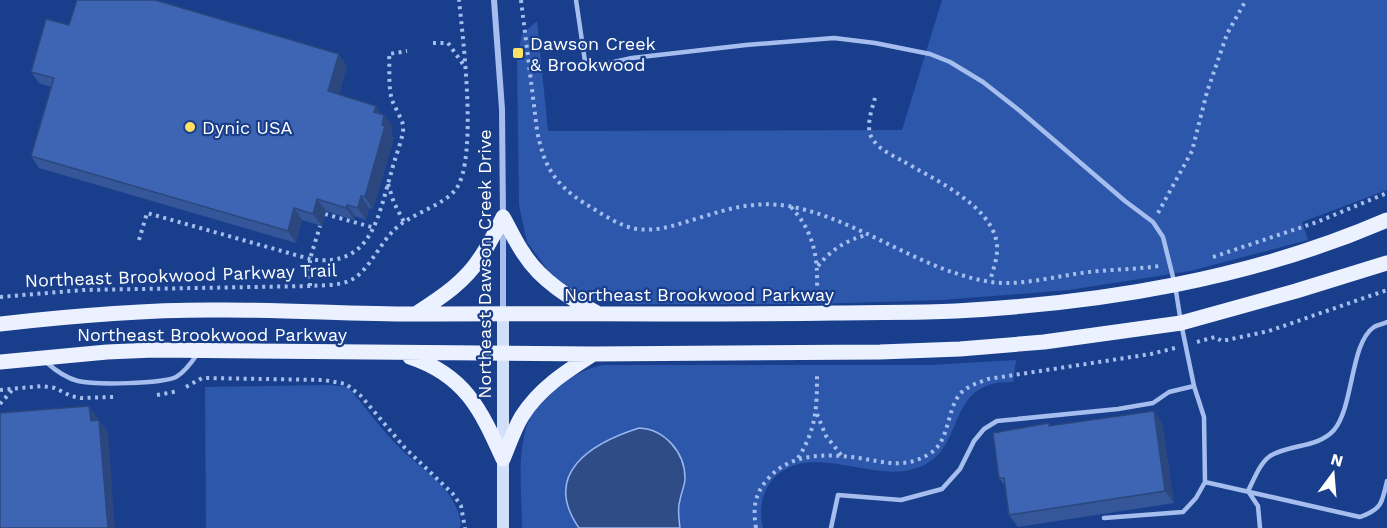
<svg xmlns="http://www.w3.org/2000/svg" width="1387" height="528" font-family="'Work Sans',sans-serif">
<rect width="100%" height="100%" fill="#193f8c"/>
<path fill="#2c57ab" d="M942 0H1387V190L1302 222 1308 240 1190 271 1069 290 942 300 813 304H627L590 300 552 276 527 242 519 205 517 57 522 34 537 21 548 131 902 130Z
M1016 360 1013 382C939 380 972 456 910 470 868 480 807 441 772 480 761 494 759 511 763 528H522C522 485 512 427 546 394 551 390 557 387 562 384 576 374 587 368 604 365H930Z
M330 385 348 387C365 406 379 427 396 444 420 470 457 487 461 525L459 528H206L205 387Z"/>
<path fill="#304c86" stroke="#97b7f0" stroke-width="1.5" d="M639 428C664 429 685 452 685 478 685 486 681 493 680 500 677 509 679 519 680 528H579C541 473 592 443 639 428Z"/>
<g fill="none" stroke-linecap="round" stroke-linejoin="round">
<path stroke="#a5beee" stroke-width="4" stroke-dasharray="3 4.5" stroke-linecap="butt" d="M521 0 537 130C543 164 554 184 584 203 601 213 618 226 637 229 659 232 678 224 699 218 730 208 755 201 788 206 845 216 897 253 952 272 970 278 991 284 1010 283 1040 282 1070 273 1100 271 1120 269 1139 269 1159 266
M433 43H448L465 67
M875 98C872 109 867 122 870 134 875 147 889 154 901 160 931 178 993 205 997 245 998 257 993 270 990 281
M388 184 394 203 404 222
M791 207C814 232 818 257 817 290
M1158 213 1192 151 1207 92 1227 34 1246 0
M325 214 375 228
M139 240 147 213 310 259C373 269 378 215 392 170 394 160 405 134 403 125 401 117 395 108 392 100 388 86 390 68 389 54L407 51
M1213 257 1317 222 1387 193
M818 266C832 249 845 241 866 235
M310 286V259L320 226
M0 297 83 290 310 286C323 285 339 286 351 280 368 272 380 243 395 229 412 213 443 206 456 189 478 159 463 39 459 0
M1197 342 1215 337 1222 341 1269 331 1387 290
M186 387 202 378 324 380 346 384 361 396 405 448 453 494 461 506 465 528
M0 390 42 386 55 388 71 396 81 398 114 397
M157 395 179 391
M0 404 13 389
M817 414 826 436 842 456
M798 458C817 428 817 406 817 372
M756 528C753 509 754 496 766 481 788 453 826 453 859 458 884 462 906 469 929 454 950 442 946 411 960 394 967 386 978 383 988 379L1151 354 1175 348"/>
<path stroke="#a5beee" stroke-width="4.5" d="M576 0 586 68 632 58 746 45 834 38 875 43 930 54 950 62 983 82 1020 111 1125 201 1153 222 1163 237 1175 285 1181 323 1194 386 1204 417 1205 482 1196 498 1183 512 1104 518
M46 362C56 371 66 378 78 381 95 385 161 384 176 377 185 372 192 362 198 353
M1205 482 1360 517C1382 509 1382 503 1387 481
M1248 491C1254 480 1259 464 1270 456 1290 444 1318 448 1334 430 1354 406 1350 343 1374 327 1377 325 1383 324 1387 322
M1248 491 1258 506 1260 528
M831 528 838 495 901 500 942 489 960 469 974 441 984 429 997 421 1118 409 1153 403 1169 392 1194 386"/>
<path stroke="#a5beee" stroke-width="6" d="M494 0 502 109 503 217
M503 313V227"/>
<path stroke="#d2dffa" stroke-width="12" d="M503 313V528"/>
<path stroke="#ecf1ff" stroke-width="15" d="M503 217C510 229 516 243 524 254 541 281 570 298 597 313
M417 313C440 298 465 282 480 258 489 245 496 231 503 217
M0 324C70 316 140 310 210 310 278 309 346 314 414 314 555 313 696 315 836 313 876 312 916 313 956 311 1103 303 1251 279 1387 220
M410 357C465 375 481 410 503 459
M0 362 107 352 154 350 593 354 880 352 960 349 1044 342 1181 323 1296 291 1387 263
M503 459C509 445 514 429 522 416 539 389 565 372 592 355"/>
</g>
<path fill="#35579a" d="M69 25 347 66 339 94 384 115 393 127 391 134 394 138 373 209 369 208 366 220 355 216 354 220 326 211 322 226 302 220 296 243 39 168 31 156 51 87 39 83 31 72Z
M1154 411 1162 423 1174 503 1018 527 1009 515 1005 486 999 478 1049 423 1051 426Z"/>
<path fill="#2b477d" d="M339 54 347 66 337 103 328 91Z
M376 106 384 118V115L393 127 391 134 394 138 373 209 365 197 374 112Z
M361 196 369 208 366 220 358 208Z
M317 199 326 211 322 226 313 214Z
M347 205 355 216 354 220 346 208Z
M294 208 302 220 296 243 288 231Z
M89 406 98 418 99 433 91 421Z
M1154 411 1162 423 1174 503 1165 491Z
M99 420 108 432 115 528H108Z"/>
<path fill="#3e65b3" stroke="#2b477d" stroke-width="1.5" d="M77 0H155L339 54 328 91 376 106 374 112 384 115 382 125 385 126 365 197 361 196 358 208 347 205 346 208 317 199 313 214 294 208 288 231 31 156 54 78 31 72 46 19 69 25Z
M89 406 91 421 99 420 108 528H0V413Z
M1154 411 1165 491 1009 515 1004 478H999L993 433 1049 423V426Z"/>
<g fill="#ffe262" stroke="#193f8c" stroke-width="2">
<rect x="512" y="47" width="12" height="12" rx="3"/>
<circle cx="190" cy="127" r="6"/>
</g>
<g text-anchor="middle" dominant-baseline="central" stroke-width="4.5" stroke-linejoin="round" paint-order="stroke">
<g font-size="18" fill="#fff" stroke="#193f8c" text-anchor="start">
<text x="530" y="43">Dawson Creek<tspan x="530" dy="21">&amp; Brookwood</tspan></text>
<text x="202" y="127">Dynic USA</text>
</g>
<g font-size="18" fill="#fff" stroke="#193f8c">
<text transform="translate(484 264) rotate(-90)">Northeast Dawson Creek Drive</text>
<text transform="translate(181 275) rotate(-2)">Northeast Brookwood Parkway Trail</text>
<text x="699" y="294">Northeast Brookwood Parkway</text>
<text x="212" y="334">Northeast Brookwood Parkway</text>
</g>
</g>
<g transform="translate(1333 474) rotate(16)" stroke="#193f8c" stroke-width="4.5" paint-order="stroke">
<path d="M0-4.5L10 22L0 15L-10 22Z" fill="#ffffff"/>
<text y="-9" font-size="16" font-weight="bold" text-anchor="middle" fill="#ffffff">N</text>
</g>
</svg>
